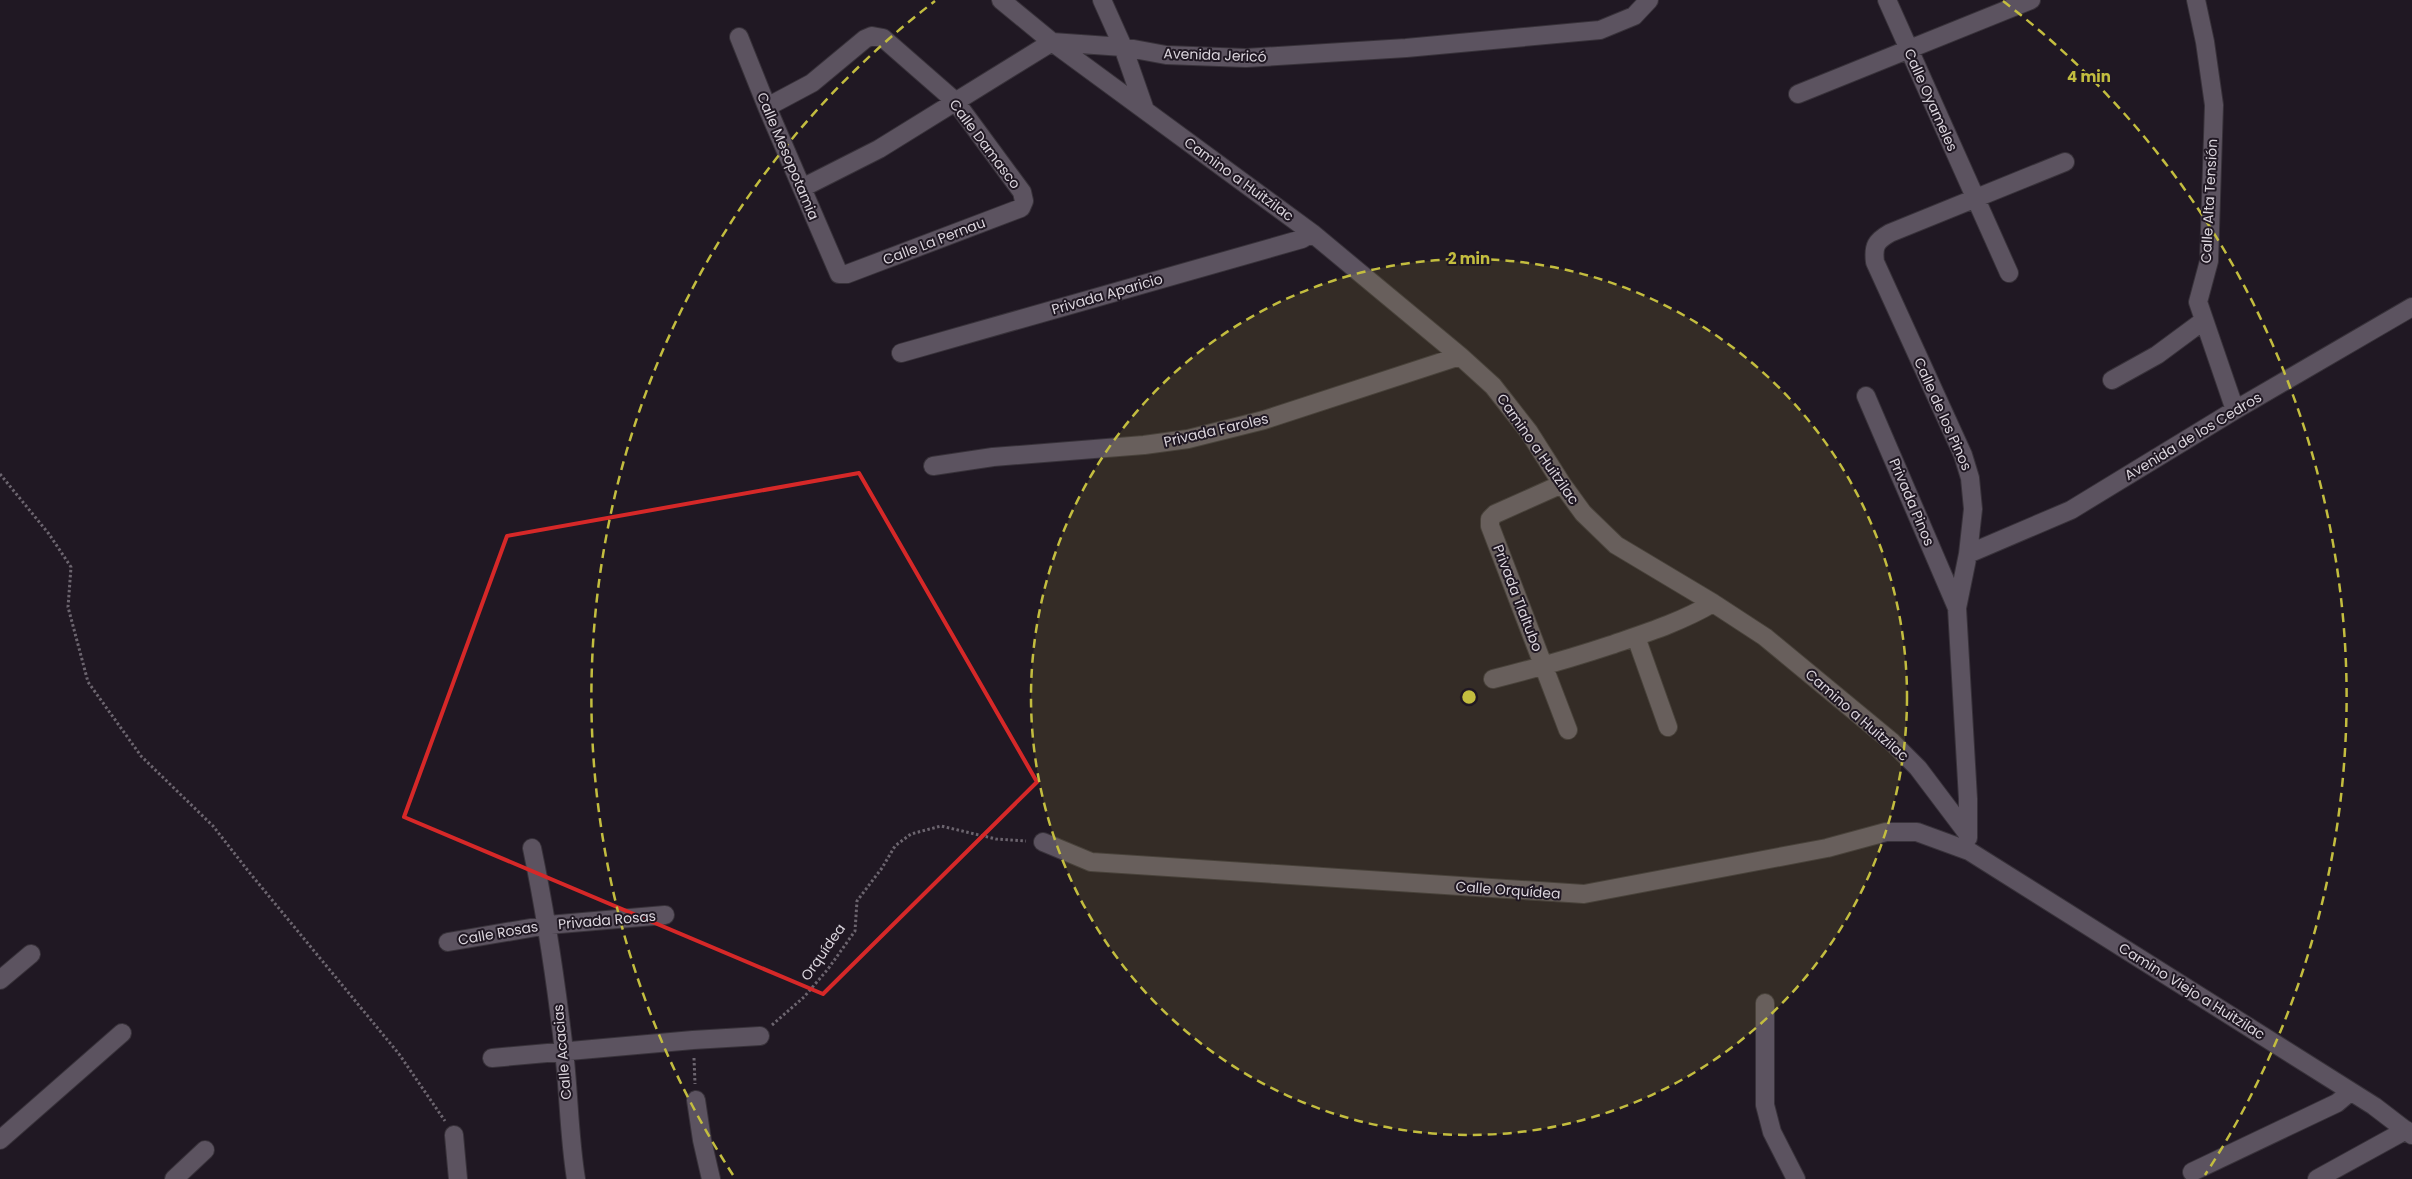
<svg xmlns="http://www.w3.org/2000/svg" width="2412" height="1179" font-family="Poppins,sans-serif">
<rect width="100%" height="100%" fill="#201823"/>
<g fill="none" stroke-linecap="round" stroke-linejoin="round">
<defs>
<path id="minor" d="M1001 0 1052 42 1312 233 1460 356 1493 386 1529 432 1562 484 1583 513 1616 545 1713 603 1765 637 1892 742 1918 768 1967 833
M1102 0 1123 47 1145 110
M1887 0 2009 273
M2196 0 2205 42 2214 105 2209 261 2198 302 2235 410
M739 37 767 107 839 274H847L1021 208 1024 201 1022 192 955 101 883 38 872 36 865 39 812 83 767 107
M1798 94 2031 0
M802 188 879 149 1052 42 1123 47 1166 55 1246 58 1406 48 1600 30 1634 16 1649 0
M901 353 1302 239 1312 233
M2112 380 2157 355 2203 321
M1866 396 1957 608
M933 466 993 457 1144 445 1188 439 1264 420 1460 356
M1562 484 1495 514 1490 519V526L1568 730
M1968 554 2071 510 2235 410 2412 307
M1636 637 1668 727
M1493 679C1533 669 1572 658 1611 645 1646 633 1681 622 1713 603
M1968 838V799L1957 608 1968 554 1973 509 1970 478 1963 455 1875 262C1873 246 1876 241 1890 233L2065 162
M1043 842 1091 862 1584 894 1827 848 1886 832H1917L1969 851 2374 1106 2412 1135
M532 848C546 915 556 982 564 1051 569 1094 569 1136 576 1179
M448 942 548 925 665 915
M0 980 31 954
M1765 1003V1105L1772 1132 1796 1179
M492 1058 693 1040 760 1036
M696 1100 702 1140 711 1179
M454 1135 458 1179
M0 1140 122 1033
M2192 1172 2337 1103 2350 1092
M174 1179 205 1150
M2317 1179 2406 1130"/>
</defs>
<use href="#minor" stroke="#38323a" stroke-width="20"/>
<path stroke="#6c656f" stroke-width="3" stroke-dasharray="2.5 2.5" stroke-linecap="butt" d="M0 474 49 534 71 567 68 607 88 682 141 756 213 826 249 872 399 1054 445 1121
M772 1025 804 997 828 969 855 931 857 901 882 868 895 846 911 834 941 826 996 839 1026 841
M694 1058 695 1084"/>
<use href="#minor" stroke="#5c5360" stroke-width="18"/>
</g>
<path fill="none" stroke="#d62828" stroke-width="4" stroke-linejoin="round" d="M859 473 1037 782 823 994 404 817 507 536Z"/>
<circle cx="1469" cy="697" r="438" fill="#c3bd3f" fill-opacity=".12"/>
<g fill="none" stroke="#c3bd3f" stroke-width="2.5" stroke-dasharray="9 6">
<circle cx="1469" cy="697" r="438"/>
<path d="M733 1175A877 877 0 0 1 935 1M2003 1A877 877 0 0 1 2205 1175"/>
</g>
<g text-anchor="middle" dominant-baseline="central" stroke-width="4" stroke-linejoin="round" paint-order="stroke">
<g font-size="14" fill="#dbd5dd" stroke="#201823">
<text transform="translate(1215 55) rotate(2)">Avenida Jericó</text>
<text transform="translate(1931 100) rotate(66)">Calle Oyameles</text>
<text transform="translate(985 144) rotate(53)">Calle Damasco</text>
<text transform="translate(788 156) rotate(67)">Calle Mesopotamia</text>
<text transform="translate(1239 179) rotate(36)">Camino a Huitzilac</text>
<text transform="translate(2209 201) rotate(-87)">Calle Alta Tensión</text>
<text transform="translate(934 241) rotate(-21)">Calle La Pernau</text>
<text transform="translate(1107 294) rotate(-16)">Privada Aparicio</text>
<text transform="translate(1943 414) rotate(66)">Calle de los Pinos</text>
<text transform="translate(1216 430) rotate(-13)">Privada Faroles</text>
<text transform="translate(2193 436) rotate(-31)">Avenida de los Cedros</text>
<text transform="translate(1538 449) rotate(55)">Camino a Huitzilac</text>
<text transform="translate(1912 502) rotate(67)">Privada Pinos</text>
<text transform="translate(1518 598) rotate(69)">Privada Tlaltubo</text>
<text transform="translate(1857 715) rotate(41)">Camino a Huitzilac</text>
<text transform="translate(1508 890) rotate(4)">Calle Orquídea</text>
<text transform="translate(607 920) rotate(-5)">Privada Rosas</text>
<text transform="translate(498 933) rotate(-10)">Calle Rosas</text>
<text transform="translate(823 952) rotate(-55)">Orquídea</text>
<text transform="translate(2192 991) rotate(32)">Camino Viejo a Huitzilac</text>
<text transform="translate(562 1052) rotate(-95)">Calle Acacias</text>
</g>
</g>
<circle cx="1469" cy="697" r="8" fill="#c3bd3f" stroke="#201823" stroke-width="2.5"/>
<g font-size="15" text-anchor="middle" font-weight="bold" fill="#c3bd3f" stroke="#201823" stroke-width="4" stroke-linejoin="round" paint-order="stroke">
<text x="2089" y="82">4 min</text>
<text x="1469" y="264">2 min</text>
</g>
</svg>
